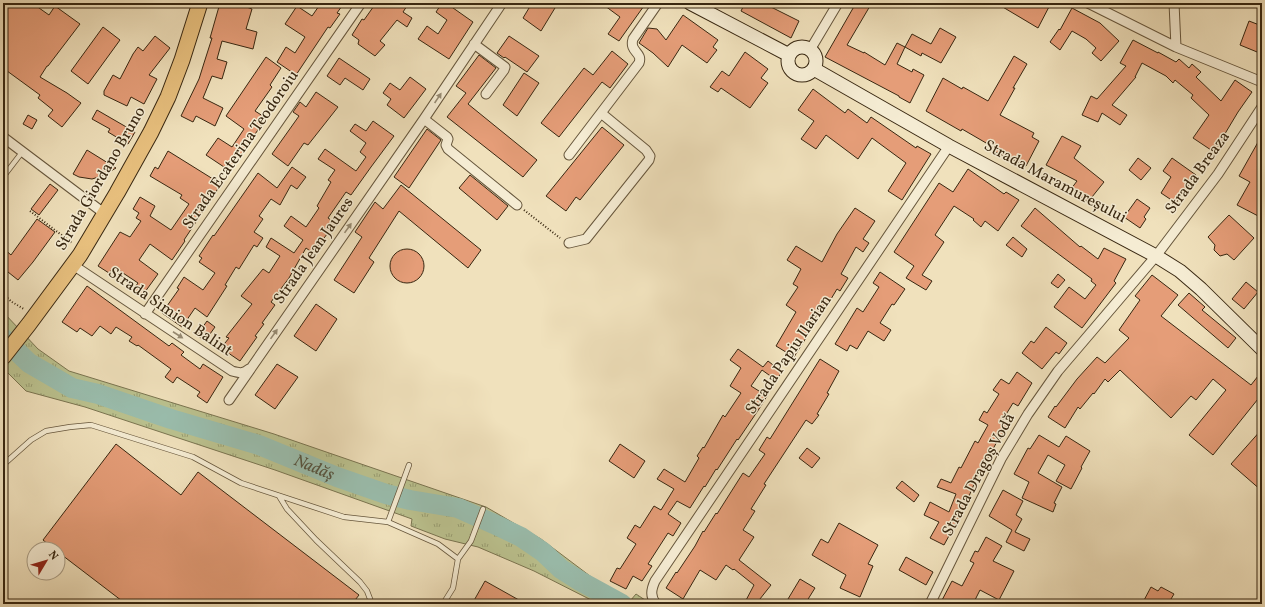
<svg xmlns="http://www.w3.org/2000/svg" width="1265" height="607" font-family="Vollkorn,serif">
<defs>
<pattern id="grass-tufts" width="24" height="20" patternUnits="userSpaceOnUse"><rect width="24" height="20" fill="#bbc28f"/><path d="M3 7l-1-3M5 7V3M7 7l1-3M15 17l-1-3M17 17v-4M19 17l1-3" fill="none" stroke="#999e73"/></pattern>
</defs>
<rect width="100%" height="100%" fill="#f0e1bc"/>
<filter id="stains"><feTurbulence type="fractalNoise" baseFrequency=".005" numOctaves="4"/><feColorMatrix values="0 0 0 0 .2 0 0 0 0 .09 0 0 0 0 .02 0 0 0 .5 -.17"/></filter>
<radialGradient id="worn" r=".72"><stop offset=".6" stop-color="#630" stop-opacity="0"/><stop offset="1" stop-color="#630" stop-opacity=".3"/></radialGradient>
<path fill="url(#grass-tufts)" stroke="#7a7450" d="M3 312 38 349 69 371 274 434 486 507 541 539 598 582 630 601 636 594 651 604H599L534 571 478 547 445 539 411 526 412 519 275 470 85 407 26 391 3 368Z"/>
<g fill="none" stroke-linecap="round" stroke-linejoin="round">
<path stroke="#9abeae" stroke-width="20" id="s1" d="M3 338 29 363 72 388 98 394 171 419 259 445 337 477 386 494 410 500 458 508 494 524 521 537 543 552 561 569 580 581 622 604"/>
</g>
<path fill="#e59d78" stroke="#382711" d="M3 3H32L49 15 55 6 80 24 48 66H47L40 77 67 93 81 103 62 127 48 116 53 110 38 98 40 95 3 68Z
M220 3H245L244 6 252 9 246 29 257 32 253 49 222 41 217 59 227 62 222 79 212 76 203 98 223 108 215 126 196 116 193 122 181 116 199 79 204 63 212 38H210Z
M321 3H344L337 13 340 14 330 28 328 27 296 75 277 62 286 47 295 53 305 37 285 24 297 6 312 16Z
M376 3H409L403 12 412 18 407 27 397 20 380 41 385 45 375 56 358 44 359 40 352 35 362 19 364 20Z
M442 3H446L473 22 449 59 418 39 427 26 438 34 447 20 436 12Z
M532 3H558L541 31 523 18Z
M601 3H646L619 41 608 34 620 17Z
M745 3H763L799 21 791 38 741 11Z
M856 3H865L870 6 847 45 864 53V52L885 65 897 43 905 47 897 64 912 72 913 69 924 75 910 103 899 97V96L825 57Z
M996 3H1051L1038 28Z
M1072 8 1100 23 1119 41 1101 61 1092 53 1096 48 1086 39 1072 31 1060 50 1050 42 1059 29 1060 30Z
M683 15 718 40 713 47 717 50 707 63 682 45 668 67 653 53 639 43 648 28 657 29 666 40Z
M1249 21 1262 26V54L1240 45Z
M103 27 120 40 88 84 71 71Z
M940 28 956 37 941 63 922 53 921 56 905 47 912 34 931 44Z
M155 36 170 48 149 75 157 79 144 104 131 97 127 106 104 95V91L113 75 120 79 133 54 138 47 143 51Z
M509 36 539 56 527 72 505 57 504 58 497 53Z
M1133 40 1158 53V52L1176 62 1179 59 1189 68 1192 64 1201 72 1196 77 1221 101 1235 80 1252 92 1238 112 1223 137 1224 138 1214 152 1193 138 1209 115 1191 98 1193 95 1175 80 1173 83 1166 76 1142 63 1135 77H1136L1112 105 1127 115 1120 125 1102 113 1098 122 1082 115 1091 96 1097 99 1126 66 1120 63Z
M612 51 628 64 610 88 602 82 559 137 541 123 584 68 593 75Z
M745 52 768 69 761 78 768 83 750 108 721 88 718 92 710 87 722 71 729 76Z
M479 55 496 68 468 104 537 160 523 177 447 117 466 93 456 86Z
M1014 56 1027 64 1013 88H1015L1000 115 1034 133 1032 137 1039 141 1026 166 991 150 993 147 962 129 961 131 926 111 943 78 962 89 963 87 988 101Z
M266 57 281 68 270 85 272 87 255 111 266 118 230 171 206 155 218 138 232 147 244 129 226 116Z
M339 58 370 79 363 90 345 78 340 85 327 76Z
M524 73 539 83 517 116 503 105Z
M410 77 426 89 404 118 387 105 391 99 383 93 390 83 400 90Z
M813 89 845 113 848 109 867 123 871 117 916 148 917 146 931 154 902 200 888 191 906 163 872 138 858 159 826 135 816 149 801 139 814 121 798 110Z
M316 92 338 107 308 145 304 143 288 166 272 154 299 116 293 112 300 102 306 107Z
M97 110 135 132 128 144 108 132 110 129 92 119Z
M28 115 37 120 32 129 23 124Z
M373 121 394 136 371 167 351 195 346 192 328 218 337 224 332 231 330 230 313 253 306 248 289 278 271 302 275 305 262 323 264 324 255 336 257 337 240 361 221 348 229 338 226 337 252 304 241 296 263 269 269 273 280 256 266 247 271 238 294 253 303 240 284 226 291 216 306 227 319 208 317 206 331 182 328 180 335 170 318 159 325 149 356 171 366 157 360 152 366 143 350 131 355 124 366 131Z
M602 127 624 145 580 200 576 197 566 211 546 196Z
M427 129 441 140 409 188 394 177Z
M1262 135V218L1237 205 1250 182 1239 176Z
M1062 136 1081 146 1074 158 1104 182 1088 202 1071 189 1077 181 1046 165Z
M87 150 116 168 102 176 92 179 79 177 73 174Z
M168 151 221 184 184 240 185 241 172 260 150 244 139 260 158 274 142 296 133 290 138 283 114 267 109 273 98 266 120 232 130 237 141 221 136 218 139 213 133 209 140 197 155 206 150 216 171 230 189 204 180 198 182 195 150 176 155 167 158 169Z
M1138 158 1151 168 1141 180 1129 170Z
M1172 158 1196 175 1176 203 1161 193 1171 177 1163 171Z
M292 167 306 177 297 189 291 185 280 205 271 199 259 216 263 219 254 232 263 238 257 247 254 245 239 269 236 267 225 285 227 286 207 317 195 308 182 327 162 313 179 289 177 288 184 277 203 290 215 273 199 262 202 258 199 256 213 235 214 236 258 173 277 188Z
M968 169 1004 194 1006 192 1019 200 998 231 985 221 981 227 973 220 974 219 954 206 935 235 944 242 922 275 932 281 926 290 906 278 914 266 894 252 939 183 953 192Z
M470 175 508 206 497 220 459 188Z
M50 184 58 190 39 215 31 209Z
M401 185 481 250 468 268 399 211 369 258 374 262 354 293 334 280 362 237 355 232 375 202 383 209Z
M1137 199 1150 208 1144 217 1146 219 1140 228 1124 217Z
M855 208 875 221 863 239 869 243 863 252 856 247 841 274 848 278 840 291 837 289 828 304 825 303 808 328 811 330 794 357 776 346 796 312 786 305 798 287 793 284 801 269 787 260 796 246 822 262 837 234Z
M1035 208 1080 247 1081 246 1098 259 1104 248 1126 259 1114 281 1116 283 1082 328 1054 307 1069 287 1085 299 1096 285 1091 281 1092 279 1021 226Z
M1229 215 1254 238 1234 260 1227 254 1220 256 1214 250 1215 245 1208 237Z
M37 219 55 232 33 262 18 280 3 268V248L11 255Z
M1013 237 1027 249 1022 257 1006 245Z
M390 266a17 17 0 1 1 34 0a17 17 0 1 1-34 0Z
M880 272 905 289 894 305 892 304 880 323 891 330 884 341 868 331 857 349 850 345 847 351 835 344 857 308 863 312 879 287 873 283Z
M1058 274 1065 280 1058 288 1051 283Z
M1152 275 1178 295 1161 316 1251 385 1262 371V394L1213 455 1189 435 1226 390 1213 379 1196 400 1191 396 1171 418 1120 370 1108 382 1105 379 1094 394 1093 393 1080 409 1078 407 1065 428 1048 417 1055 406 1056 407 1077 379 1097 357 1105 363 1129 338 1119 330 1140 300 1135 296Z
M1246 282 1258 292 1244 309 1232 299Z
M87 286 169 346 172 343 184 352 181 355 200 369 203 364 223 377 207 403 197 396 200 392 177 377 173 383 165 377 171 369 138 345 137 346 129 341 132 337 116 327 111 334 100 326 92 336 80 328 77 332 62 322Z
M1189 293 1205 307 1202 310 1236 338 1228 348 1178 305Z
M316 304 337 319 316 351 294 336Z
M207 321 215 327 205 341 197 335Z
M1046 327 1067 343 1059 354 1056 352 1042 369 1022 353 1031 341 1034 343Z
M738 349 763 367 768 361 782 372 776 380 762 370 751 386 767 396 759 409 738 440 737 439 717 470 716 469 705 487 704 486 690 508 677 501 668 514 681 523 673 536 668 533 648 564 652 566 642 581 633 576 626 589 610 581 617 568 620 569 636 544 627 538 635 525 640 528 654 506 661 510 674 489 657 479 664 469 685 482 699 458 697 456 703 447 704 448 723 415 725 417 741 393 730 386 741 368 730 360Z
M820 359 839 371 827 393 829 394 817 414 819 415 812 424 806 420 764 484 766 485 751 509 755 511 743 530 754 537 739 560 771 585 756 604H744L754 585 734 569 733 570 726 565 716 580 700 570 683 599 666 588 676 572 677 573 695 546 703 531 704 532 716 513 717 514 743 473 749 477 765 454 759 450 767 437 770 439Z
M277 364 298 377 275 409 255 395Z
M1017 372 1032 383 1018 406 1013 403 1002 421 1008 424 1000 439 999 438 981 471 980 470 964 508 944 545 930 538 939 522 924 515 930 502 949 512 956 494 937 487 941 479 951 483 959 467 961 468 975 441 978 443 988 425 979 420 984 411 987 413 999 394 993 390 1001 379 1009 384Z
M1262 429V491L1231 464Z
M1039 435 1059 447 1066 436 1090 451 1081 467 1082 468 1071 489 1056 481 1065 465 1048 455 1038 473 1062 487 1054 503 1056 504 1053 512 1022 498 1029 482 1014 474 1028 448 1030 449Z
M116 444 181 495 198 472 359 595 352 604H126L58 552V549H54L43 540Z
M620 444 645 461 634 478 609 461Z
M807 448 820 458 812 468 799 458Z
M902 481 919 495 914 502 896 488Z
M1003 490 1023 501 1016 515 1022 519 1015 532 1030 539 1024 551 1006 542 1012 530 989 516Z
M839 523 878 545 868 564 873 566 860 597 840 588 846 575 812 555 821 539 828 543Z
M986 537 1002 546 993 561 1014 571 999 600 980 590 973 604 963 600 961 604H940L952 581 962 586 974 563 970 561 975 551 978 552Z
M906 557 933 572 926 585 899 570Z
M800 579 815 588 805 604H785Z
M485 581 526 604H472Z
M1151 587 1158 591 1161 587 1174 594 1168 604H1142Z"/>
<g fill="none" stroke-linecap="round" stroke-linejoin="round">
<defs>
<path id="lane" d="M3 177 23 151
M3 465 31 440 46 431 70 427 91 425 193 457 241 483 344 517 388 522
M409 465 388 522 438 544 458 559 453 588 443 604
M279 496 287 509 316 540 360 582 367 591 372 604
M458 559 471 541 483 509"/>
<path id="street" d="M1088 3 1176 47 1262 82
M1174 3 1176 47
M474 44 505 67 504 70 486 94
M810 50 838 3
M424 119 447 137 448 139 446 145 448 149 517 205
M3 137 105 214
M569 155 639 63C643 52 629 52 633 39L658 3
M569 243 586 239 649 160 650 156 646 150 601 113
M73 265 232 371C239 373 243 374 249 369
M145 314 361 3
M229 400 424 119 502 3
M656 604C650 596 651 590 655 581L949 146
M930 604 1001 459 1028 414 1058 371 1156 256 1218 174 1262 107"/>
<path id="secondary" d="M690 3 789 55
M788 61a14 14 0 1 1 28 0a14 14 0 1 1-28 0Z
M814 69 949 146 1156 256 1180 271 1201 289 1262 349"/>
<path id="primary" d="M3 357 29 324 80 255 117 193 151 132 168 97 182 60 200 3"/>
</defs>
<use href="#lane" stroke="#66563c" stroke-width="6"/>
<use href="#street" stroke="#66563c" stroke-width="11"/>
<use href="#secondary" stroke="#382711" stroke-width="15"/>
<use href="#primary" stroke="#382711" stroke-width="17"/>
<path stroke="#382711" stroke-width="2" stroke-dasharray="1 2" stroke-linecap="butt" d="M524 210 560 238
M30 211 72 243
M3 294 12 302 24 309"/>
<use href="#lane" stroke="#f5ecd3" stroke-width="4.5"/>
<use href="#street" stroke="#f5ecd3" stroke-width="9"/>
<use href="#secondary" stroke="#f5ecd3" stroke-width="13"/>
<use href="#primary" stroke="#e8c07e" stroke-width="15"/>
</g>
<defs><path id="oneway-solid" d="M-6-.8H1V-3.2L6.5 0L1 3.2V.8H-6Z"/></defs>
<g fill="#968a72">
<use href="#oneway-solid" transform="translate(438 98) rotate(-56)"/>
<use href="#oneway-solid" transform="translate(348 228) rotate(-55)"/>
<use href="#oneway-solid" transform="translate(274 334) rotate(-55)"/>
<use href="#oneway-solid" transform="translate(178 335) rotate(33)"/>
</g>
<g text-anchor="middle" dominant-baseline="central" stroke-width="3" stroke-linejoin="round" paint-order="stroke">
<g font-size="16" fill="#382711" stroke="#f5ecd3">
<text transform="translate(241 150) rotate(-55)">Strada Ecaterina Teodoroiu</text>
<text transform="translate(1198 173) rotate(-54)">Strada Breaza</text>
<text transform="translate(101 179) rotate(-60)">Strada Giordano Bruno</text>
<text transform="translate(1055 182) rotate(28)">Strada Maramureșului</text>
<text transform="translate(314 251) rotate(-55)">Strada Jean Jaures</text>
<text transform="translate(170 312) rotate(34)">Strada Simion Balint</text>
<text transform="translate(789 355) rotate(-56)">Strada Papiu Ilarian</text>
<text transform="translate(979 475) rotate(-62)">Strada Dragoș Vodă</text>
</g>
<g font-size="17" font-style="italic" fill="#555440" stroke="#f5ecd3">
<text stroke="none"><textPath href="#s1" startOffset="341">Nadăș</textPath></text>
</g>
</g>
<rect width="1265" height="607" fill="none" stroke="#f0e1bc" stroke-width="16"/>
<rect x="4" y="4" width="1257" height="599" fill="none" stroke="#382711" stroke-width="2"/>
<rect x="8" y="8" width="1249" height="591" fill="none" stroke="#382711"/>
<g transform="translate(46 561) rotate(52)"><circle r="19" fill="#f5ecd3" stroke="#a99d85"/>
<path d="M0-3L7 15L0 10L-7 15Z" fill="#8f2418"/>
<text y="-6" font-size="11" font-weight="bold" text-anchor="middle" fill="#382711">N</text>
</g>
<rect width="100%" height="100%" filter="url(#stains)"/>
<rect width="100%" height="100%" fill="url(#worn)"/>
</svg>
